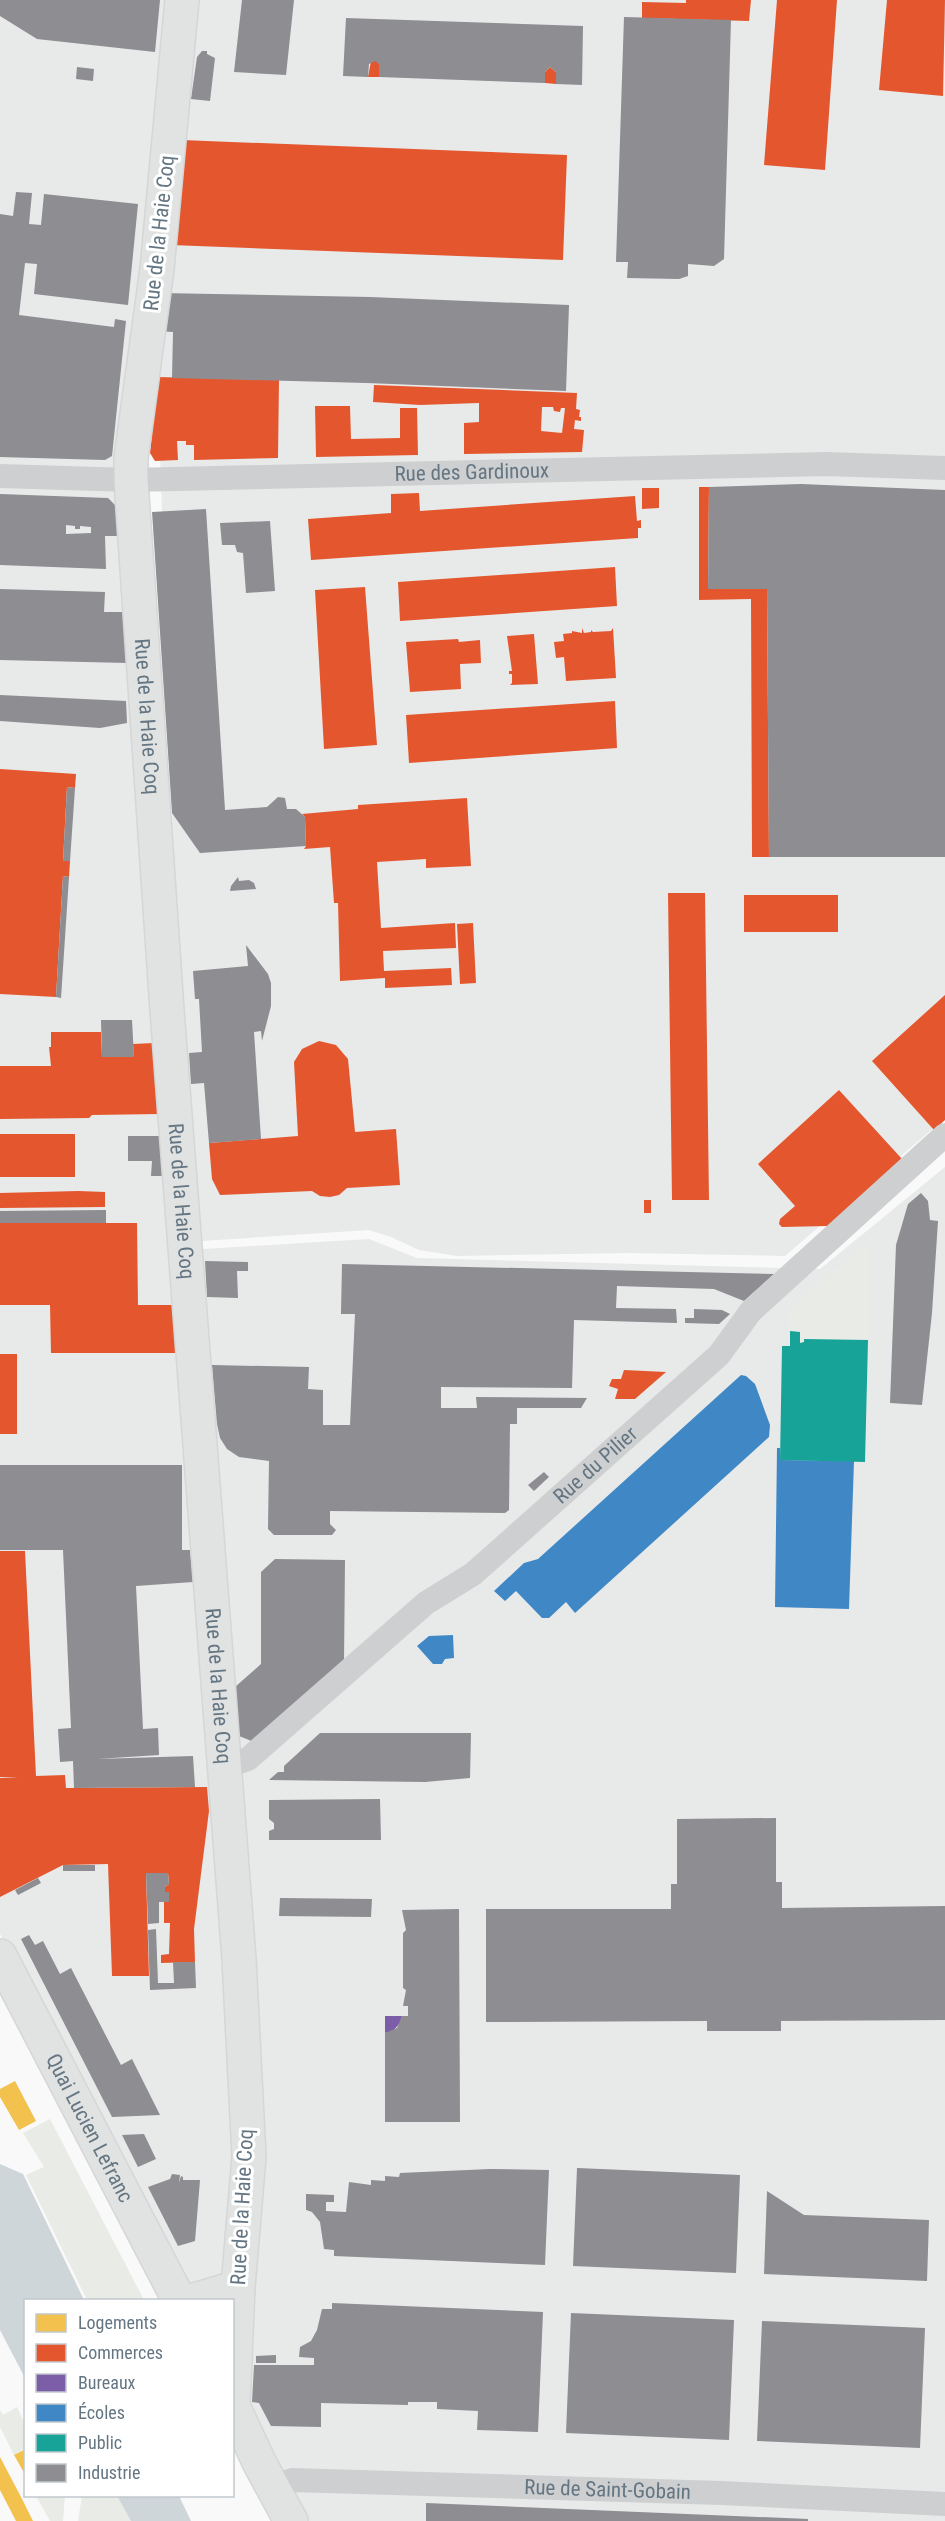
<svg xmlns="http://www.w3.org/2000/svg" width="945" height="2521" font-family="'Roboto Condensed',sans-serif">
<rect width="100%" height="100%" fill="#f9f9f9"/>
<path fill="#e8e9e9" d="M0 0H172L123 495 170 1251 369 1239 417 1258 820 1269 945 1167V2521H298L233 2393 232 2300H187L0 1934Z
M184 0H945V1118L785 1256 628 1253 457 1256 419 1250 391 1237 369 1230 186 1242 156 331Z"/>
<path fill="#e8ebe6" d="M868 1240V1340L805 1339 804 1342 800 1343V1332L790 1331 787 1313Z
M50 2119 144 2300H87L26 2175 44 2167 23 2133Z
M17 2407 25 2424V2449L14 2455 0 2427V2410L3 2415Z
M36 2496H65L63 2521H50Z
M82 2496H117L131 2521H78Z"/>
<path fill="#ced6d9" d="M0 2164 23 2174 84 2300H26L25 2378 0 2330Z
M117 2496H179L191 2521H131Z"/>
<path fill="#f2c14e" d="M15 2081 36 2121 19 2130 0 2097V2089Z
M26 2449V2476L14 2455Z
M0 2457 21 2497 33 2521H16L0 2490Z"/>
<path fill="#e4572e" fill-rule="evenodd" d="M686 0H751L749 21 642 18V2L686 3Z
M777 0H837L825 170 764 165Z
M887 0H945L943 96 879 90Z
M371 61H377L379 64V77H368Z
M550 67 556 72V84L545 83V72Z
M182 140 567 155 563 260 171 245Z
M158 377 279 380 278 458 194 460V445H186V441H177L178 460 155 461 150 453Z
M374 385 577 393 576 409 580 410 579 417H581V421L575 420 574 429 584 430 582 452 464 454V423L479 422V403L420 405 373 402ZM542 407H553L554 411 560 412 561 408H565L562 433 541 431Z
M315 406H350L351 439 400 438V408H417L418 455 316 457Z
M699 487H709L708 589H767L769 857H752L751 599 699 600Z
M642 488H659V508L642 509Z
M419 493 420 511 635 496 637 521 641 520V528H638V538L311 560 308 519 391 513V494Z
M615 567 617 606 400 621 398 582Z
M365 587 377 745 324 749 315 590Z
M582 628 584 633 591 632V630L593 632 611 631 613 628 616 678 566 681 564 657 556 658 554 642 564 641 563 634 572 633V631L582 633Z
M534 634 538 684 510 685 512 683V674H509V671H512L507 636Z
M458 639 459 642 480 640 481 663 460 664 461 689 410 692 406 642Z
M615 701 617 748 409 763 406 715Z
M0 769 76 774 75 788 67 787 63 861H70L69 877 63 876 56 997 0 994Z
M467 798 471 866 426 868V859L377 862 381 928 455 923 456 948 383 951 384 971 451 968 452 985 385 988V978L340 981 338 903H334L330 847 304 849 306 846 305 817 302 814 358 809V805Z
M668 893H705L709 1200H672Z
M744 895H838V932H744Z
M473 923 476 983 460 984 457 924Z
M945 995V1120L934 1130 872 1061Z
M51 1032H101L102 1057H134L133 1044 154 1043 159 1114 92 1115 89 1118 0 1119V1066H51L49 1047H51Z
M319 1041 336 1045 348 1059 355 1132 396 1129 400 1185 347 1188 339 1195 330 1197 320 1196 312 1191 220 1195 212 1179 209 1143 298 1136 294 1062 302 1049Z
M839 1090 902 1159 828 1226 782 1227 779 1224 780 1219 795 1206 758 1164Z
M0 1134H75V1177H0Z
M78 1191 105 1192V1207L0 1208V1193Z
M644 1200H651V1213H644Z
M0 1223H137L138 1305H172L176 1353H51L50 1305H0Z
M0 1354H17V1434H0Z
M624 1370 666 1372 635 1399H615L618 1389 609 1386 612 1379H621Z
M0 1551H25L36 1776 65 1775 66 1788 207 1787 209 1811 194 1929 195 1962 161 1963V1955L169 1954 170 1923H164V1902H169V1892H165V1887L169 1884 168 1873H146L149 1976H112L108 1864 63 1865 0 1897V1778L18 1777H0Z"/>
<path fill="#7b5ea7" d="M385 2016H402L400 2023 393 2031 385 2033Z"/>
<path fill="#3f88c5" d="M741 1375 746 1376 755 1384 770 1425 769 1437 575 1613 566 1602 549 1618H542L516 1591 505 1601 494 1591 524 1563 538 1559Z
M777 1448H780V1460L854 1461 849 1609 775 1607Z
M453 1635 454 1658 445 1659 442 1664H433L417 1646 429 1636Z"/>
<path fill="#17a398" d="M790 1331 800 1332V1343L804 1342V1339L868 1340 865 1462 780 1460 782 1346H790Z"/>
<path fill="#8d8d92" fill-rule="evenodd" d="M0 0H160L155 52 37 39 0 16Z
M242 0H294L286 75 234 72Z
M624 17 731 20 724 259 714 266 688 264V276L679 279 627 278 628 262H616Z
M346 18 583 26 582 85 556 84V72L550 67 545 72V83L379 77V64L375 61 369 64 368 77 343 76Z
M202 51H207V54L215 58 210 101 191 99 197 57Z
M77 67 94 69 93 81 76 79Z
M16 192 32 193 29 224 41 225 44 194 138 204 128 305 34 294 37 264 25 263 19 315 114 327 115 319 126 321 112 456 105 460 0 457V214L13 216Z
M159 293 370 297 569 305 566 391 367 383 172 378 173 332 156 331Z
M801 484 945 490V857H769L767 589H708L709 487Z
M0 494 108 498 116 506 118 536H105L106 569 0 565ZM66 525 75 526V529H80V526L91 527V533L66 534Z
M206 509 225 810 267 807 278 797 285 798 287 809H296L305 817 306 846 200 853 172 813 152 512Z
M270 521 275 591 246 593 243 553 237 552 235 545H222L220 523Z
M0 589 105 592 104 612H123L128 663 0 660Z
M0 695 126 701 127 723 100 728 0 721Z
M67 787 75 788 70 861H63Z
M63 876 69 877 61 998 56 997Z
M238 877 239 881 249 880 254 883 256 889 230 891 231 886Z
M246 945 268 974 271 983V1006L262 1041 261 1031 254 1032 261 1139 209 1143 204 1083 191 1084 189 1053 202 1052 199 999H195L193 971 248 966Z
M101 1020H132L134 1057H102Z
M128 1136H161L163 1176H151L152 1161H128Z
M921 1193 928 1201 930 1220 938 1221 932 1313 922 1405 890 1403 896 1245 908 1204Z
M106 1210V1223H0V1211Z
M205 1261 248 1262V1271H237L238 1298 207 1297Z
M342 1264 774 1274 744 1301 714 1289 617 1286 616 1308 676 1309 677 1323 574 1320 572 1388 441 1387V1408H477L476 1397 587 1398 581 1408H517V1424H510L509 1510 505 1513 330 1511V1524L336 1530 332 1535H274L268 1529 269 1461 239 1457 227 1449 220 1438 217 1424 212 1365 309 1367 308 1389 323 1390V1425H350L355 1314H341Z
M694 1309 722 1310 730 1314 719 1324 685 1323V1318H694Z
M0 1465H182V1550H190L193 1582 136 1586 143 1729 158 1728 159 1755 97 1759 193 1756 195 1787 74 1788 73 1761 60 1762 58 1729 71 1728 63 1550H0Z
M544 1472 549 1477 534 1491 528 1485Z
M275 1559 345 1560 344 1662 254 1742 239 1736 235 1687 261 1664V1572Z
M320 1733H471L470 1778 425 1782 269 1780 278 1772H284V1766Z
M380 1799 381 1840H269V1831L274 1829V1823L269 1819V1800Z
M776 1818V1882H782V1908L945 1906V2020L781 2021V2031H707V2021L486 2022V1909H671V1884H677V1819Z
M63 1865H95V1871H63Z
M146 1873H168L169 1884 165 1887V1892H169V1902H159V1923L148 1924Z
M38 1878 41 1883 18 1895 15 1890Z
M280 1898 372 1899 371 1917 279 1916Z
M459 1909 460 2122H385V2033L397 2028 402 2016H408V2006H403L406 1990 403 1988V1933L406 1930 402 1910Z
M156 1929 158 1983H174L173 1962H195L196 1988 150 1990 148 1930Z
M29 1935 35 1945 43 1941 60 1974 71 1968 121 2065 132 2059 160 2115 112 2117 21 1939Z
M144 2134 156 2159 138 2167 122 2135Z
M577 2168 740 2175 736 2273 573 2266Z
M490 2169 549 2170 545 2265 334 2256V2250L324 2249 320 2222 312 2212 306 2210V2194L334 2195V2202H326V2211L346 2212 349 2182 371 2185V2180L385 2181V2176L399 2177 400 2173Z
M172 2174 180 2175 179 2183 181 2176 183 2177V2180H200L195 2241 178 2246 148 2187 170 2179Z
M767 2191 804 2215 929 2220 927 2281 764 2274Z
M332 2303 543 2312 538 2432 477 2430 478 2411 437 2409V2402H408V2405L321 2403V2427L271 2426 259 2403 252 2402 254 2365H314V2358L299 2357 300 2347 311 2341 317 2330 322 2309H332Z
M571 2313 734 2320 729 2440 566 2433Z
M762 2321 925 2328 920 2448 757 2441Z
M276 2355V2363H256V2356Z
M426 2503 808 2519V2521H426Z"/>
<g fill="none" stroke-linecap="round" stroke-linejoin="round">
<defs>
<g id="secondary">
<path id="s4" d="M182 0 157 269 131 458V480L167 1010 239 1959 249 2157 238 2287 233 2405"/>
<path id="s5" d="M0 1956 179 2300"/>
<path d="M194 2300 238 2287"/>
<path d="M232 2404 259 2462 291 2521"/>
</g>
</defs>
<use href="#secondary" stroke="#d5d6d7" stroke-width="36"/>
<g stroke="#cecfd0" stroke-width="24">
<path id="s1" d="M0 476 131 480 826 464 945 468"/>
<path id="s2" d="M225 1767 248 1759 426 1603 473 1574 719 1355 751 1311 945 1135"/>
<path id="s3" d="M273 2487 292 2480 721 2493 945 2504"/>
</g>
<use href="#secondary" stroke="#e1e2e2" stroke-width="33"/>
</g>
<g text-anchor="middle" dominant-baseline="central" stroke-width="6" stroke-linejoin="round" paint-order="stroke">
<g font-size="21" fill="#657683" stroke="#fff">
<text transform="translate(159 233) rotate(-84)">Rue de la Haie Coq</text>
<text stroke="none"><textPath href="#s1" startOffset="472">Rue des Gardinoux</textPath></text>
<text stroke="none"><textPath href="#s4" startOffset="720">Rue de la Haie Coq</textPath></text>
<text stroke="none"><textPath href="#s4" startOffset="1206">Rue de la Haie Coq</textPath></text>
<text stroke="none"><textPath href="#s2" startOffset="480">Rue du Pilier</textPath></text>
<text stroke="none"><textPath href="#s4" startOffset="1692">Rue de la Haie Coq</textPath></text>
<text stroke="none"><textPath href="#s5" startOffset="194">Quai Lucien Lefranc</textPath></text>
<text transform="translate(242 2207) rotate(-87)">Rue de la Haie Coq</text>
<text stroke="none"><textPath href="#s3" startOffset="336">Rue de Saint-Gobain</textPath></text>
</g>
</g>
<rect x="24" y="2299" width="210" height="198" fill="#ffffff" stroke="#c1c8cd" stroke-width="1.5"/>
<rect x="36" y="2314" width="30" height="18" fill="#f2c14e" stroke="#c1c8cd" stroke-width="1.5"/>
<text x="78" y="2329" font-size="18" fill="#657683">Logements</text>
<rect x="36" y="2344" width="30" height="18" fill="#e4572e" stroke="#c1c8cd" stroke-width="1.5"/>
<text x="78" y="2359" font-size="18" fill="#657683">Commerces</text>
<rect x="36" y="2374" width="30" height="18" fill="#7b5ea7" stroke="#c1c8cd" stroke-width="1.5"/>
<text x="78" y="2389" font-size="18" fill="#657683">Bureaux</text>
<rect x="36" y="2404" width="30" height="18" fill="#3f88c5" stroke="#c1c8cd" stroke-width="1.5"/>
<text x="78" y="2419" font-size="18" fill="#657683">Écoles</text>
<rect x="36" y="2434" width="30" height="18" fill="#17a398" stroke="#c1c8cd" stroke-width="1.5"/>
<text x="78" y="2449" font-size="18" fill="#657683">Public</text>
<rect x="36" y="2464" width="30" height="18" fill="#8d8d92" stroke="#c1c8cd" stroke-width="1.5"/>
<text x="78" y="2479" font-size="18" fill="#657683">Industrie</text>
</svg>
